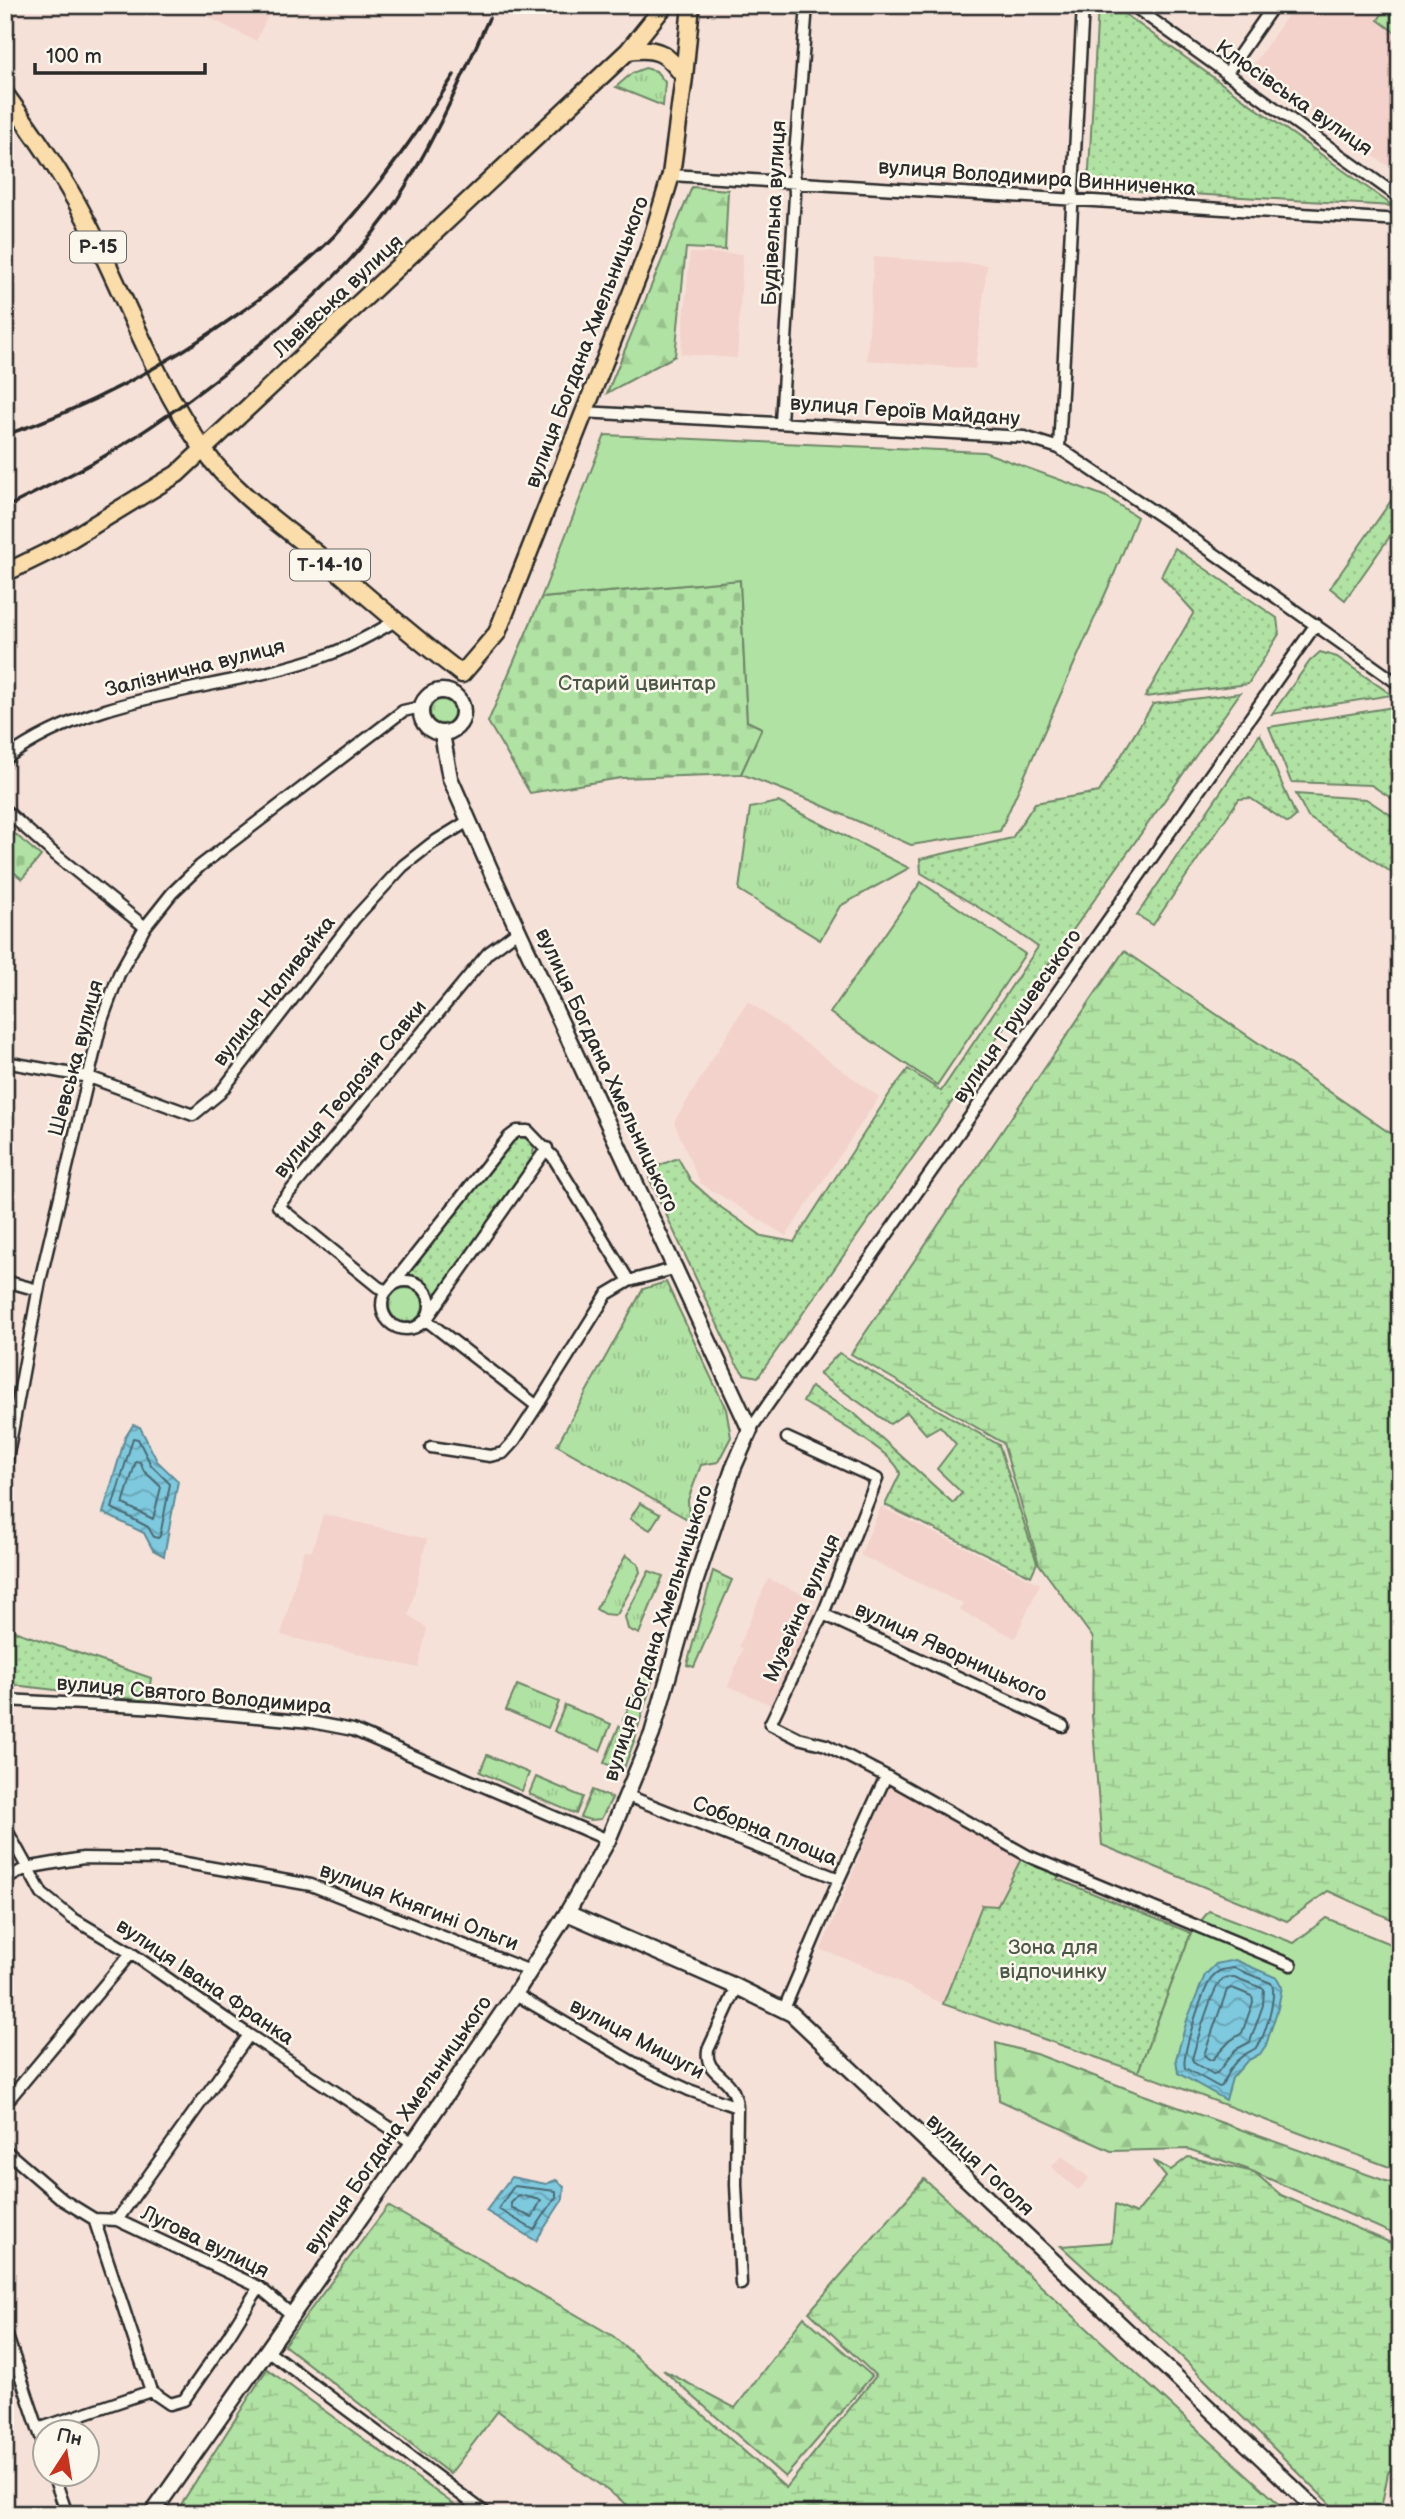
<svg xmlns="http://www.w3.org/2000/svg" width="1405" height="2519" font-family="'Balsamiq Sans',sans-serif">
<defs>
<pattern id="grass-tufts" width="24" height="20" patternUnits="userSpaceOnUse" patternTransform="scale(1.75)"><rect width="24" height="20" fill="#b0e2a3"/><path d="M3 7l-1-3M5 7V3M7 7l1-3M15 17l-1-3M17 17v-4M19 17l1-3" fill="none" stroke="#98c28c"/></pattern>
<pattern id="forest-firs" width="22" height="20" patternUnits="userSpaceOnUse" patternTransform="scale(1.75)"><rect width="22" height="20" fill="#b0e2a3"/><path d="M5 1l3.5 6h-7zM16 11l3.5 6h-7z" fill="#98c28c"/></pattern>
<pattern id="wetland-marsh" width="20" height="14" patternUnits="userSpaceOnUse" patternTransform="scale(1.75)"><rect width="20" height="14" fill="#b0e2a3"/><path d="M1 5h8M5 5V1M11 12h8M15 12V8" fill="none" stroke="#98c28c"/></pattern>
<pattern id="cemetery-stones" width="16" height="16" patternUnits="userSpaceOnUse" patternTransform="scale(1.75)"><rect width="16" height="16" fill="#b0e2a3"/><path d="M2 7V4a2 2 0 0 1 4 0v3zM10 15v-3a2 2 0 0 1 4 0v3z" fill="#98c28c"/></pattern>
<pattern id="park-dots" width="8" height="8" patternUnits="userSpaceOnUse" patternTransform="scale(1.75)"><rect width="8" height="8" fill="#b0e2a3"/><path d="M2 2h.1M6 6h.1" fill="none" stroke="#98c28c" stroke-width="1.8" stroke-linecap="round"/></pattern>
<pattern id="water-waves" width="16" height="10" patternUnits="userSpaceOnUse" patternTransform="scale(1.75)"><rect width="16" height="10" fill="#7ec9de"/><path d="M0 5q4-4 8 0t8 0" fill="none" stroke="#67a3b4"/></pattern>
</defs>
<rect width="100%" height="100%" fill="#f6e1d8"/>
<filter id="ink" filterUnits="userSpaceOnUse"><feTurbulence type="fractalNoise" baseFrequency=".0143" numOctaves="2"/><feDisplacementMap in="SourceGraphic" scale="14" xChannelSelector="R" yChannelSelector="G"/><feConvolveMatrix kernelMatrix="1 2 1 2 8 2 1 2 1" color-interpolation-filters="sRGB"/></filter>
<g filter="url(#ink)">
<path fill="#f2d2ca" d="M184 5H273L256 41Z
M1295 5H1400V149L1388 166 1249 71Z
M690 253 743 254 737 358 681 354Z
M874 257 987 265 975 369 867 360Z
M748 1001 879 1097 786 1236 700 1183 674 1122Z
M881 1507 1040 1584 1015 1638 960 1610 963 1604 860 1555Z
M323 1514 427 1539 409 1615 427 1628 418 1668 281 1635 304 1550 312 1551Z
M768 1579 807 1596 804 1604 817 1610 774 1706 728 1686 743 1648 739 1646Z
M889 1784 1021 1859 997 1906H982L943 2004 869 1967 821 1950Z
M1062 2156 1089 2178 1078 2190 1051 2167Z"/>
<path fill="url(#grass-tufts)" stroke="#6e8667" stroke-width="2" d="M645 68 656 71 665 82 663 106 616 87 632 73Z
M430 712a12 12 0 1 1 24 0a12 12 0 1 1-24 0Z
M778 802 909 868 840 906 820 940 739 890 750 808Z
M666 1282 726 1409 731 1437 718 1462 701 1465 688 1500 689 1520 557 1445 643 1289Z
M389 1305a17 17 0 1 1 34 0a17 17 0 1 1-34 0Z
M640 1503 660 1514 650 1530 630 1519Z
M626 1555 638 1564 640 1572 618 1613 615 1615 604 1614 596 1609Z
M649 1571 663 1576 639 1634 628 1629 625 1617Z
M713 1571 732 1580 694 1667 687 1665Z
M643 1674 653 1679 638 1727 623 1720Z
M517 1685 559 1702 548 1728 506 1710Z
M565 1705 611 1724 600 1751 554 1731Z
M619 1726 637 1733 623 1771 604 1763Z
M487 1755 529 1773 522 1791 480 1772Z
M536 1777 583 1797 576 1814 529 1794Z
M592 1790 612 1798 601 1819 590 1820 580 1817Z"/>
<path fill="url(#forest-firs)" stroke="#6e8667" stroke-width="2" d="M692 187 728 190 725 250 686 248 675 356 607 393Z
M996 2043 1039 2055 1141 2094 1400 2186V2237L1247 2169 1188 2149 1111 2151 999 2100Z
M804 2317 872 2376 785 2477 663 2370 735 2408Z"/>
<path fill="url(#wetland-marsh)" stroke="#6e8667" stroke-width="2" d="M1124 951 1400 1140V1923L1328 1891 1287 1921 1102 1845 1092 1716 1093 1638 1039 1564 1003 1443 851 1354Z
M1188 2157 1254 2172 1281 2195 1400 2247V2459L1388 2473 1380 2514H1340L1182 2357 1061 2246 1112 2242 1115 2205 1136 2214 1166 2177 1153 2161 1171 2170Z
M924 2179 1290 2514H640L498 2411 450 2474 284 2345 388 2206 613 2336 786 2488 876 2376 809 2312Z
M267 2369 467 2514H175Z"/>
<path fill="url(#cemetery-stones)" stroke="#6e8667" stroke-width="2" d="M740 580 747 721 762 728 741 774 621 778 530 793 488 722 541 598Z
M8 828 41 856 22 879 5 865V832Z"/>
<path fill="url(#park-dots)" stroke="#6e8667" stroke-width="2" d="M1098 5H1112L1393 206 1088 188Z
M1400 488V522L1345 600 1330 588Z
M1175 548 1277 618 1279 634 1248 684 1145 697 1194 612 1161 576Z
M1320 652 1337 657 1392 695 1272 714 1310 661Z
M1240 693 758 1377 744 1374 735 1362 649 1178 660 1165 678 1158 691 1181 719 1206 762 1236 794 1242 890 1093 908 1069 941 1091 1038 947 1001 921 921 873 920 859 1012 838 1035 803 1099 792 1153 704Z
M1400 706V804L1371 785 1291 782 1269 727Z
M1260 734 1296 816 1288 823 1250 798 1239 799 1153 925 1137 915Z
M1296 794 1366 799 1400 821V878L1308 817Z
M520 1137 529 1139 534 1145 533 1156 440 1292 433 1293 410 1276 409 1269 510 1141Z
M839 1353 999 1445 1037 1563 1031 1576 885 1505 900 1474C898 1454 822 1413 803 1402L811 1387 855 1414 953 1503 962 1493 937 1469 956 1444 940 1426 926 1434 907 1412 890 1424 819 1374Z
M5 1628 151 1678 148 1701 5 1684Z
M1021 1859 1039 1868 1040 1864 1061 1871 1057 1879 1191 1933 1138 2072 943 2004 982 1905 997 1906Z"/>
<path fill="#b0e2a3" stroke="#6e8667" stroke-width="2" d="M1388 5H1400V36L1378 20Z
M605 435 984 452 1107 497 1137 517 1115 572 1000 831 911 845 810 800 741 774 762 728 747 721 740 580 541 598Z
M921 882 1025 954 937 1085 830 1013Z
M1209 1911 1294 1943 1326 1918 1400 1948V2171L1138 2072 1191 1933Z"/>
<path fill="url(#water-waves)" stroke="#5d8a96" stroke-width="2" d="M133 1425 140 1427 157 1461 178 1481 164 1556 153 1550 144 1533 103 1513 125 1438Z
M1235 1960 1277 1978 1282 1987 1278 2008 1266 2045 1260 2054 1247 2061 1232 2078 1226 2100 1178 2073 1176 2059 1187 2020 1205 1975 1216 1964Z
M511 2177 546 2184 556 2180 564 2186 563 2199 536 2241 486 2211Z"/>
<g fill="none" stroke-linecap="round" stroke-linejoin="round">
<path stroke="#4c6a73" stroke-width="2" d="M133 1438 138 1439 151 1465 170 1484 160 1536 158 1538 154 1537 148 1527 112 1508Z
M136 1461 140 1462 144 1471 161 1487 153 1519 123 1504Z
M1234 1968 1271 1983C1278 1993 1265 2035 1258 2046 1254 2051 1249 2051 1244 2055 1233 2062 1226 2074 1222 2086L1219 2087 1185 2068C1181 2055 1202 1993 1211 1979 1216 1970 1225 1969 1234 1968Z
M1234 1977 1264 1989 1263 2005 1250 2042 1235 2050 1217 2073 1213 2074 1194 2063 1192 2059C1196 2045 1212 1986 1223 1979 1226 1977 1230 1977 1234 1977Z
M1232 1988 1252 1996 1253 2002 1242 2033 1230 2041 1213 2059 1210 2060 1204 2055 1227 1990Z
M514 2186 556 2191V2197L534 2230 498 2209Z
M519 2195 541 2200 532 2218 511 2207V2203Z"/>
<defs>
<path id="minor" d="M1132 5 1400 198
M1226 74 1274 5
M671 175 1400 220
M583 412 1024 437 1059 448 1181 530 1400 685
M781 422 795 195 794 168 807 5
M1059 448 1083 5
M5 759C100 689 222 693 330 654 353 645 375 633 397 620
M5 810 51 851 145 927
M519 930 488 953 278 1206 378 1287 387 1291 509 1137 517 1131H528L553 1157 629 1281
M5 1062 89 1077 193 1115 220 1093 355 918 403 866 431 844 470 820
M5 1281 38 1290
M382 1305a24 24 0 1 1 48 0a24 24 0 1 1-48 0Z
M537 1406 426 1320 547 1148
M750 1430 1316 624
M787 1438 877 1479 823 1614 770 1724 798 1738 826 1745 886 1776 839 1879
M431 1447 490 1456 503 1453 515 1440 537 1406 607 1294 629 1281 677 1268
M5 1470 40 1281 102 1020 119 974 145 927 172 893 200 866 403 711 421 707
M823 1614 1063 1726
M5 1700 159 1708 311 1722 353 1730 608 1840
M886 1776 1028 1856 1291 1965
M628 1796 839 1879 784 2009
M5 1827 42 1894 72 1918 131 1953 249 2035 413 2143
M5 1880 26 1868 83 1858 163 1859 311 1885 530 1971
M737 1987 708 2050C704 2077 735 2073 737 2107
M515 1994 648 2071 689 2090 737 2107 736 2185 741 2284
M5 2104 131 1953
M5 2150 63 2200 94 2219 117 2220 259 2287 292 2315
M94 2219 151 2391
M117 2220 249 2035
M5 2330 46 2452
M267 2350 487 2514
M38 2429 151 2391 170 2404 184 2400 229 2335 259 2287
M53 2474 67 2514"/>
<path id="secondary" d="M421 712a21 21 0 1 1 42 0a21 21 0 1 1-42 0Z
M567 1913 737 1987 792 2014 1321 2514
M152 2514 413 2143 515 1994 567 1913 608 1840 652 1734 695 1583 733 1469 750 1430 494 878 450 778 442 734"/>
<path id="primary" d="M628 51C657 46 668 54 684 77
M5 94C34 134 62 174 85 218 125 295 153 378 203 449 234 493 282 525 323 559 370 598 414 638 462 674L497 633 648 251 671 175 684 77 691 5
M5 573 56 548 177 474 628 51 665 5"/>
</defs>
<use href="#minor" stroke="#2b2b2b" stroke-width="15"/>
<use href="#secondary" stroke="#2b2b2b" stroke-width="19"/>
<use href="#primary" stroke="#2b2b2b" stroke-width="21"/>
<use href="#minor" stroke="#fbf7ec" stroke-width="10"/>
<use href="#secondary" stroke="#fbf7ec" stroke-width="14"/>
<use href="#primary" stroke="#faddab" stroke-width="16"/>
<path stroke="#2b2b2b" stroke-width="3.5" d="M5 435C91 407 171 362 244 310 275 288 307 264 334 236 380 187 418 131 454 75
M5 508C41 489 79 472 113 451 175 413 233 368 288 320 327 285 366 247 395 203 433 145 460 81 489 18"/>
</g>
</g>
<g text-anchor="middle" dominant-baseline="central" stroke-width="5" stroke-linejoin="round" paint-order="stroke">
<g fill="#fbf7ec" stroke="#696865" stroke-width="2">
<rect x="70" y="231.5" width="56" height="31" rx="5"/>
<rect x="290" y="549.5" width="80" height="31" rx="5"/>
</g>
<g font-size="19" font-weight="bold" fill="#2b2b2b">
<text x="98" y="247">Р-15</text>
<text x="330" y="565">Т-14-10</text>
</g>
<g font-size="21" fill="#2b2b2b" stroke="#fbf7ec">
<text transform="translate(1294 98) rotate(35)">Клюсівська вулиця</text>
<text transform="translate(1037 178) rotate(4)">вулиця Володимира Винниченка</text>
<text transform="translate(774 213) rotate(-87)">Будівельна вулиця</text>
<text transform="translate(338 296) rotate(-43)">Львівська вулиця</text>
<text transform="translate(587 342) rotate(-69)">вулиця Богдана Хмельницького</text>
<text transform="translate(905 411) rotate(4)">вулиця Героїв Майдану</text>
<text transform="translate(195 668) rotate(-14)">Залізнична вулиця</text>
<text transform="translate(274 991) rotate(-52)">вулиця Наливайка</text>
<text transform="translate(1017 1016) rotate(-55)">вулиця Грушевського</text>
<text transform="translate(76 1058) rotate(-75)">Шевська вулиця</text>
<text transform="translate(607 1070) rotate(65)">вулиця Богдана Хмельницького</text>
<text transform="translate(350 1089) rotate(-50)">вулиця Теодозія Савки</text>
<text transform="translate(802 1608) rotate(-66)">Музейна вулиця</text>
<text transform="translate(658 1633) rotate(-72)">вулиця Богдана Хмельницького</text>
<text transform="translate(951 1652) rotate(25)">вулиця Яворницького</text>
<text transform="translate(194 1695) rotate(5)">вулиця Святого Володимира</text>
<text transform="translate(765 1831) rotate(22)">Соборна площа</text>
<text transform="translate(419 1907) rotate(21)">вулиця Княгині Ольги</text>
<text transform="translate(205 1982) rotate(34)">вулиця Івана Франка</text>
<text transform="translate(637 2039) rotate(28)">вулиця Мишуги</text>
<text transform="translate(398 2125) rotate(-55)">вулиця Богдана Хмельницького</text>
<text transform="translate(980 2165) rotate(43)">вулиця Гоголя</text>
<text transform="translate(205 2242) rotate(26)">Лугова вулиця</text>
</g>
<g font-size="21" fill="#4c5949" stroke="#fbf7ec">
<text x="637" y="683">Старий цвинтар</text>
<text x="1053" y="1947">Зона для<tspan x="1053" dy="24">відпочинку</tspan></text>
</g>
</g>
<rect width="1405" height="2519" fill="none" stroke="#fbf7ec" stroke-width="28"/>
<rect x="14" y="14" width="1377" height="2491" fill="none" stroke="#2b2b2b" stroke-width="2.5" filter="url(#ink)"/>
<g transform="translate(66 2453) rotate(12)"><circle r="33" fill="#fbf7ec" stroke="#a8a59f" stroke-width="2"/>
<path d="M0-5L12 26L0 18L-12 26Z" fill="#c8321e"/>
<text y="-10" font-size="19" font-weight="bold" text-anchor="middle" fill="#2b2b2b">Пн</text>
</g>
<path d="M35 63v10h170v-10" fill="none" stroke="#2b2b2b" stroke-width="3.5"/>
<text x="46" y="63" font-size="21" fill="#2b2b2b" stroke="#fbf7ec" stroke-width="5" paint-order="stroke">100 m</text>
</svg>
